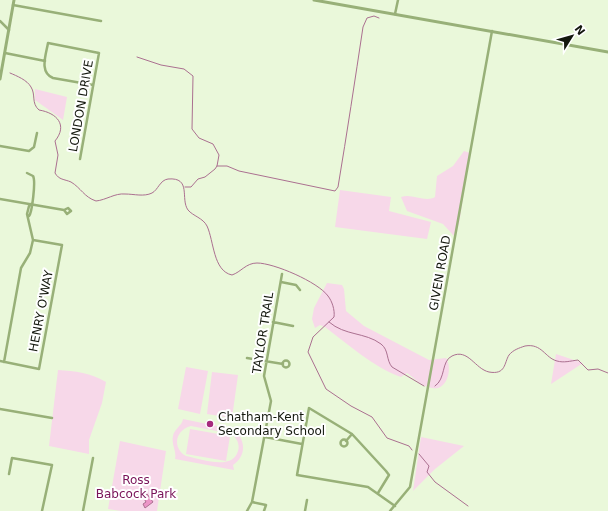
<svg xmlns="http://www.w3.org/2000/svg" width="608" height="511" font-family="'DejaVu Sans',sans-serif">
<rect width="100%" height="100%" fill="#eaf8da"/>
<path fill="#f7d8e9" fill-rule="evenodd" d="M35 89 67 97 63 120 35 100Z
M464 151 470 153 459 224 454 236 443 224 407 211 401 197C412 193 425 203 435 197L437 176 453 166Z
M340 190 391 197 389 211 431 222 427 239 335 227Z
M327 283 342 285 344 289 346 311 364 326 429 360 446 358C453 368 447 392 432 388 423 387 414 378 407 373L401 377C373 367 349 345 325 327L320 325 315 328 312 319 314 308Z
M556 354 583 363 551 384Z
M186 367 208 371 200 414 178 409Z
M58 370C75 371 91 373 106 382L102 403 89 440V454L49 446Z
M212 372 238 375 232 418 207 414Z
M183 419 241 431 240 434 239 435C246 446 244 457 233 465L234 470 175 459C177 451 171 445 173 436 174 429 182 426 183 419ZM191 426 232 434C237 439 240 444 238 451 232 471 201 459 186 456 172 448 175 430 191 426Z
M190 429 230 436 226 461 186 454Z
M421 437 464 446 435 469 413 491Z
M120 441 166 451 157 511H121L108 509Z"/>
<path fill="#ec95c7" stroke="#ab7090" d="M147 494 153 502 145 508 143 504 146 502 143 497Z"/>
<g fill="none" stroke-linecap="round" stroke-linejoin="round">
<path stroke="#ab7090" stroke-width="1" d="M137 57 161 65 184 69 193 76 192 129 199 138 213 144 219 155 217 166 215 169 205 177 198 179 191 187H185
M10 73C17 76 27 80 31 87 36 95 31 103 39 110 57 113 68 125 55 141L58 155 55 173C59 180 64 179 71 182 81 188 84 197 96 201 106 200 115 193 125 194 134 194 144 197 152 193 158 190 160 180 168 179 192 177 180 199 188 210 193 216 203 218 207 226 214 241 213 271 232 275 241 272 246 263 257 263 274 263 318 282 328 296 332 301 335 310 334 317L313 337 308 352 326 389 351 406 372 417 387 438 409 446 412 450
M217 166H227L239 171 335 191 338 187C347 133 355 80 363 27L367 18 374 16 379 18
M329 322C345 336 365 332 381 344 389 350 386 360 392 367L424 386
M435 386C446 379 441 361 452 356 468 348 475 369 489 372 506 375 504 363 509 355 513 350 519 348 525 346 542 343 545 358 557 361 564 363 570 361 578 360L588 370 598 369 608 373
M419 454 429 466 427 472 435 482 468 506"/>
<path stroke="#98b078" stroke-width="2.5" d="M13 5 101 21
M395 14 398 0
M0 21 9 30
M5 53 45 61
M0 146 29 151 34 147 37 133
M80 159 99 53 48 43C46 55 39 72 53 78L93 85
M27 173 33 176C36 181 32 213 29 216
M0 199 64 210 68 208 71 211 67 214 64 210
M281 282 296 285 300 290
M273 322 293 326
M247 358 283 364
M282.5 364a3.5 3.5 0 1 1 7 0a3.5 3.5 0 1 1-7 0Z
M0 361 39 369 62 245 33 240
M4 362 21 268 30 253 33 240 27 214 29 206 31 204
M0 409 52 418
M265 437 302 444
M340.5 443a3.5 3.5 0 1 1 7 0a3.5 3.5 0 1 1-7 0Z
M346 441 352 434
M9 474 12 458 52 465 42 511
M378 493 389 475 386 471 352 434 309 408 297 475 368 487 395 506
M252 502 266 505 264 511
M83 511 93 458
M247 511 252 502 271 401 264 376 282 274
M305 511 307 500
M390 511 410 487 492 31"/>
<path stroke="#98b078" stroke-width="3" d="M314 0 608 52
M0 79 14 0"/>
</g>
<circle fill="#a62a7d" stroke="#fff" stroke-width="1.5" cx="210" cy="424" r="4"/>
<g text-anchor="middle" dominant-baseline="central" stroke-width="4" stroke-linejoin="round" paint-order="stroke">
<g font-size="12" fill="#14180e" stroke="#fff">
<text transform="translate(81 106) rotate(-80)">LONDON DRIVE</text>
<text transform="translate(440 273) rotate(-80)">GIVEN ROAD</text>
<text transform="translate(41 311) rotate(-79)">HENRY O'WAY</text>
<text transform="translate(263 333) rotate(-81)">TAYLOR TRAIL</text>
</g>
<g font-size="12" fill="#14180e" stroke="#fff" text-anchor="start">
<text x="218" y="417">Chatham-Kent<tspan x="218" dy="14">Secondary School</tspan></text>
</g>
<g font-size="12" fill="#791359" stroke="#fff">
<text x="136" y="480">Ross<tspan x="136" dy="14">Babcock Park</tspan></text>
</g>
</g>
<g transform="translate(572 36) rotate(53)" stroke="#ffffff" stroke-width="3" paint-order="stroke">
<path d="M0-3L7 15L0 10L-7 15Z" fill="#14180e"/>
<text y="-6" font-size="11" font-weight="bold" text-anchor="middle" fill="#14180e">N</text>
</g>
</svg>
